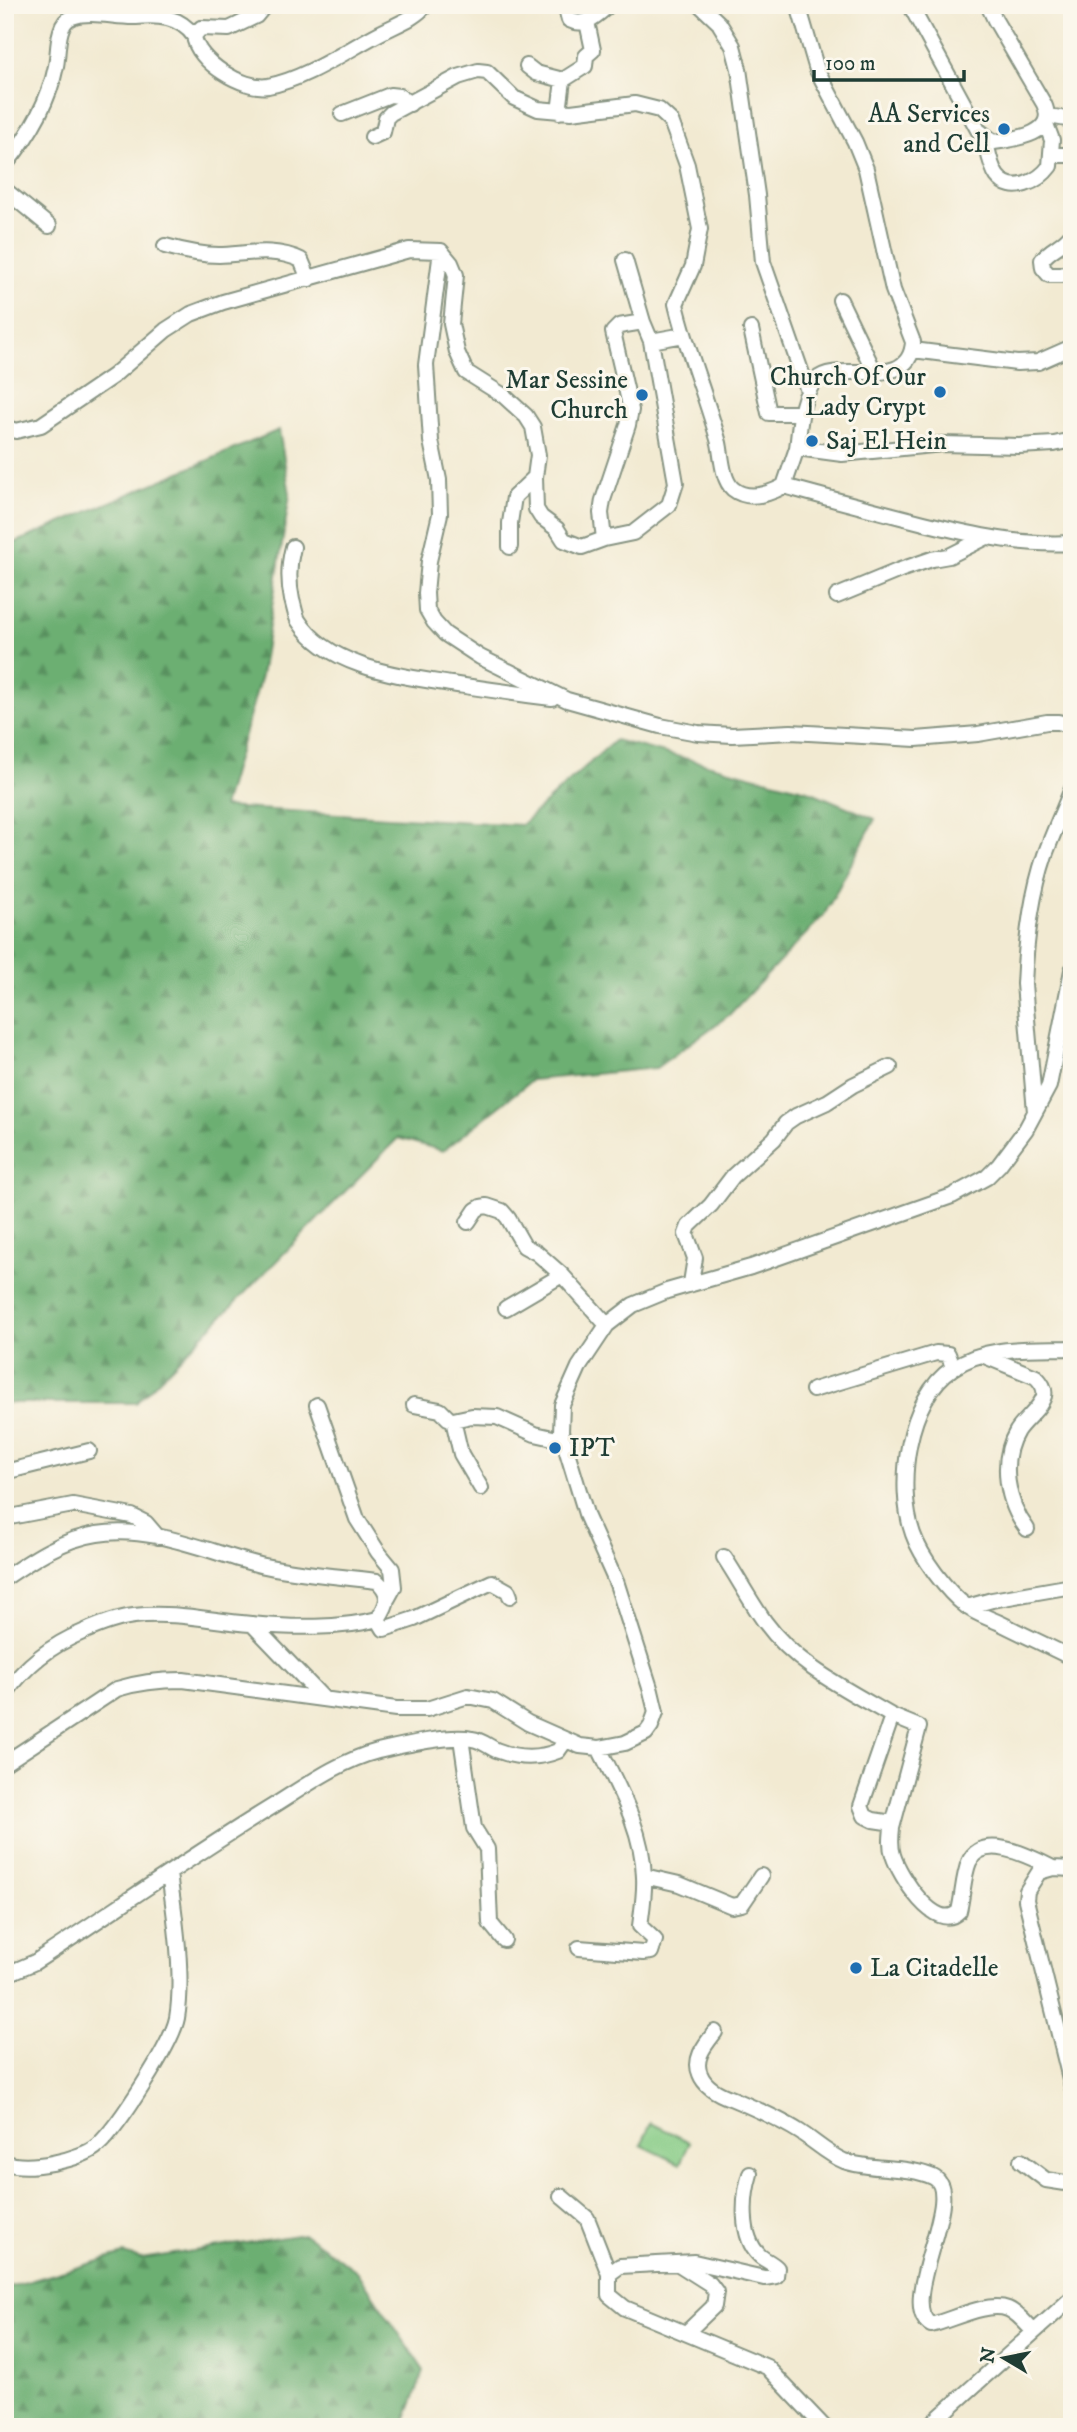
<svg xmlns="http://www.w3.org/2000/svg" width="1077" height="2432" font-family="'IM FELL DW Pica',serif">
<defs>
<pattern id="forest-firs" width="22" height="20" patternUnits="userSpaceOnUse" patternTransform="scale(1.75)"><rect width="22" height="20" fill="#6caf72"/><path d="M5 1l3.5 6h-7zM16 11l3.5 6h-7z" fill="#58905e"/></pattern>
</defs>
<rect width="100%" height="100%" fill="#fbf7ec"/>
<filter id="ink" filterUnits="userSpaceOnUse"><feTurbulence type="fractalNoise" baseFrequency=".0143" numOctaves="2"/><feDisplacementMap in="SourceGraphic" scale="14" xChannelSelector="R" yChannelSelector="G"/><feConvolveMatrix kernelMatrix="1 2 1 2 8 2 1 2 1" color-interpolation-filters="sRGB"/></filter>
<filter id="wash" filterUnits="userSpaceOnUse"><feTurbulence type="fractalNoise" baseFrequency=".00686" numOctaves="4" result="noise"/><feDisplacementMap in="SourceGraphic" scale="28" xChannelSelector="R" yChannelSelector="G"/><feGaussianBlur stdDeviation="1.57" result="paint"/><feColorMatrix in="noise" values="0 0 0 0 0 0 0 0 0 0 0 0 0 0 0 0 0 1.4 0 .05"/><feComposite in="paint" operator="in"/></filter>
<g filter="url(#wash)">
<rect width="100%" height="100%" fill="#f2ead2"/>
<path fill="url(#forest-firs)" stroke="#467653" stroke-width="2" d="M279 430 290 494 261 676 223 807 521 825 615 740 807 790 875 819 824 915 729 1015 656 1068 532 1080 443 1151 398 1138 136 1403H5V547Z
M304 2234 357 2271 424 2371 403 2427H5V2288L124 2254 141 2259Z"/>
<path fill="#86cb85" stroke="#52845c" stroke-width="2" d="M651 2123 690 2142 680 2164 641 2145Z"/>
</g>
<g filter="url(#ink)">
<g fill="none" stroke-linecap="round" stroke-linejoin="round">
<defs>
<path id="minor" d="M265 5 256 16 229 29 201 28 194 36C197 62 243 90 268 86 306 79 347 50 380 33 397 24 414 19 426 5
M565 5 569 20C585 28 597 15 609 5
M700 5 719 23 733 46 739 69 757 195 763 262 808 391
M798 5 817 70 855 142 866 169 893 290 913 342C910 394 837 358 816 380 800 396 800 427 797 448L842 454 943 444 1019 446 1054 444 1072 440
M910 5 978 130 994 142C1016 139 1058 134 1044 104L995 20 988 5
M527 66 536 73 563 80
M559 112 563 80 585 66 586 56 593 50 587 22
M342 114 390 95 399 96 410 104
M1049 116 1072 120
M372 137 383 132 386 118 391 113 458 77 478 71 487 72 514 98 538 109 571 112 635 104 659 110 671 121 687 165 700 229 693 266 676 304C687 351 706 396 719 443 722 457 722 479 733 489 748 501 769 494 784 486L797 448
M985 138C988 150 990 166 997 176 1012 196 1039 181 1050 166L1052 140 1046 124
M1052 155H1072
M5 165C28 137 49 102 56 66 59 52 56 23 72 17 91 10 116 18 136 17 158 15 180 16 194 36
M5 190 49 226
M1072 233C1064 246 1050 248 1042 260L1043 268 1049 275H1062L1072 270
M165 246C183 251 200 255 219 255 248 254 274 247 301 260L309 279
M441 251 426 365 431 441 439 480 440 514 429 561 426 593 427 610 434 622 445 634 480 657 567 700 660 726 698 733 732 735 791 732 916 739 978 734 1047 722H1058L1072 726
M625 260 643 322 651 341 684 335
M840 300 875 373
M751 329 769 413H802
M913 350 1017 363 1038 362 1072 347
M5 427 16 431 41 425 113 376 166 330 191 314 223 302 409 250 441 251 451 263 456 275 451 324 457 352 466 372 504 396 526 416 533 427 538 455 535 477 536 509 541 517 557 529 564 540 582 547 604 539 633 533 669 505 676 483 651 341
M784 486C831 499 877 511 924 523 973 535 1021 546 1072 543
M604 539 601 513 603 500 628 425 631 410 613 332 619 326 643 322
M293 547C288 566 288 581 292 600 294 606 295 614 298 620 328 668 401 676 451 684 485 689 518 694 552 698
M510 547V523L514 497 535 477
M837 596 900 570 932 559 949 556 987 537
M1035 1112 1024 984C1026 941 1031 896 1045 855 1053 833 1063 811 1072 789
M468 1222 476 1210 481 1207 487 1206 502 1211 508 1218 524 1246 537 1253 562 1275 607 1325
M691 1283 695 1258 686 1234 689 1226 711 1205 733 1176 774 1139 786 1123 796 1116 827 1102 853 1085 890 1067
M506 1308 562 1275
M1072 1348C1032 1349 987 1345 953 1368 907 1398 896 1486 913 1534 921 1557 947 1592 966 1606 976 1614 989 1618 1000 1623 1024 1635 1048 1646 1072 1658
M982 1355 1036 1377C1041 1382 1046 1388 1044 1396 1040 1409 1024 1420 1017 1431 999 1461 1007 1503 1027 1529
M813 1390 936 1353 948 1354 953 1367
M317 1405 357 1519 378 1552 392 1569 394 1587 388 1598
M414 1405 440 1410 448 1418 453 1420 472 1416 497 1417 535 1434 562 1440
M453 1420 461 1454 481 1488
M5 1472 89 1451
M5 1518 73 1505 132 1516 146 1523 158 1537
M724 1557C738 1578 750 1601 765 1622 797 1666 846 1689 892 1716
M5 1578C33 1559 63 1539 97 1534 151 1525 208 1552 260 1565 299 1574 338 1576 377 1581 392 1594 388 1604 378 1619 341 1629 290 1628 251 1624 212 1621 173 1611 134 1616 117 1618 99 1625 83 1632 51 1645 25 1666 5 1694
M967 1607 992 1600 1072 1586
M378 1619 384 1629 414 1619 492 1582 508 1591 510 1596
M252 1624 323 1698
M461 1738 474 1828 487 1849 490 1923 504 1940
M5 1763 117 1689C139 1682 160 1680 183 1680L396 1709H427L468 1696 493 1701 528 1723 580 1746 599 1748 625 1743 646 1733 651 1726 656 1712 651 1691 617 1584 587 1517 561 1432 562 1405 579 1367 607 1325 633 1305 667 1291 751 1267 952 1196 987 1177 999 1165 1026 1129 1049 1086 1072 970
M893 1823 873 1820 865 1816 861 1806 892 1716 919 1727 892 1828C891 1837 890 1846 893 1855 899 1875 936 1935 959 1911 963 1895 963 1877 969 1862 983 1831 1032 1858 1053 1868
M1072 1869 1053 1868 1039 1872 1027 1891 1026 1900 1072 2087
M644 1876 679 1884 732 1906 742 1904 761 1876
M579 1948 643 1953 651 1952 655 1940 640 1926C642 1910 645 1893 644 1877 643 1830 619 1789 599 1748
M5 1975 35 1962C113 1911 190 1857 270 1808 304 1787 339 1761 378 1751 400 1746 450 1734 472 1739 481 1740 488 1746 496 1750 516 1758 538 1759 558 1751L565 1741
M715 2032C706 2044 693 2058 700 2074 705 2087 721 2095 733 2099 756 2109 778 2118 800 2132 814 2141 829 2155 844 2161 872 2171 906 2165 933 2177 967 2193 895 2304 931 2325 952 2320 987 2301 1008 2309 1018 2313 1027 2325 1034 2332
M1021 2161 1046 2180 1072 2184
M5 2162C25 2172 82 2160 98 2145 118 2127 172 2044 177 2018 184 1977 175 1916 169 1874
M750 2174C743 2197 740 2236 759 2255 764 2260 771 2262 777 2268L776 2276 764 2278 694 2262 620 2266 609 2274V2295L625 2308 767 2367 824 2427
M561 2196 587 2218 609 2274
M677 2263 710 2284 716 2292 714 2306 687 2332
M928 2427 1072 2298"/>
</defs>
<use href="#minor" stroke="#889483" stroke-width="18"/>
<use href="#minor" stroke="#fff" stroke-width="14"/>
</g>
</g>
<g fill="#1f6fb2" stroke="#fbf7ec" stroke-width="2.5">
<circle cx="1004" cy="129" r="7"/>
<circle cx="940" cy="392" r="7"/>
<circle cx="642" cy="395" r="7"/>
<circle cx="812" cy="441" r="7"/>
<circle cx="555" cy="1448" r="7"/>
<circle cx="856" cy="1968" r="7"/>
</g>
<g text-anchor="middle" dominant-baseline="central" stroke-width="6" stroke-linejoin="round" paint-order="stroke">
<g font-size="26" fill="#1f3d34" stroke="#fbf7ec" text-anchor="end">
<text x="990" y="114">AA Services<tspan x="990" dy="30">and Cell</tspan></text>
<text x="926" y="377">Church Of Our<tspan x="926" dy="30">Lady Crypt</tspan></text>
<text x="628" y="380">Mar Sessine<tspan x="628" dy="30">Church</tspan></text>
<text x="826" y="441" text-anchor="start">Saj El Hein</text>
<text x="569" y="1448" text-anchor="start">IPT</text>
<text x="870" y="1968" text-anchor="start">La Citadelle</text>
</g>
</g>
<rect width="1077" height="2432" fill="none" stroke="#fbf7ec" stroke-width="28"/>
<g transform="translate(1004 2358) rotate(280)" stroke="#fbf7ec" stroke-width="5" paint-order="stroke">
<path d="M0-5L12 26L0 18L-12 26Z" fill="#1f3d34"/>
<text y="-10" font-size="19" font-weight="bold" text-anchor="middle" fill="#1f3d34">N</text>
</g>
<path d="M814 70v10h150v-10" fill="none" stroke="#1f3d34" stroke-width="3.5"/>
<text x="825" y="70" font-size="21" fill="#1f3d34" stroke="#fbf7ec" stroke-width="5" paint-order="stroke">100 m</text>
</svg>
